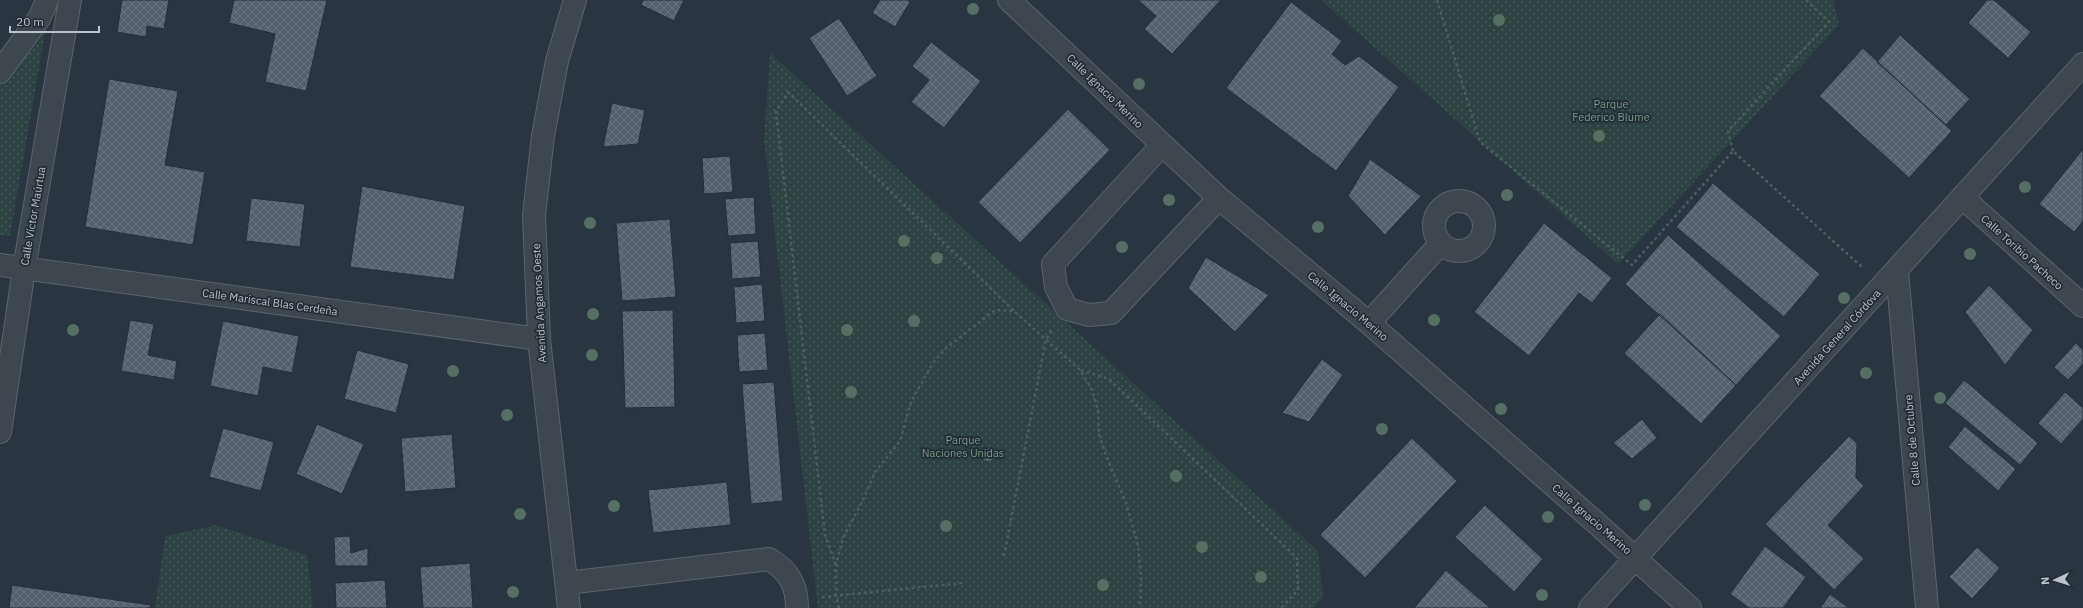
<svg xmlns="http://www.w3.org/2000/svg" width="2083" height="608" font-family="'IBM Plex Sans',sans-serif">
<defs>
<pattern id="park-dots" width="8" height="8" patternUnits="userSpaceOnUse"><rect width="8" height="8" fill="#2c4342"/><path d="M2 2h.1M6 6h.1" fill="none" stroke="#485c5c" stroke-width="1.8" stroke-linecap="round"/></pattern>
<pattern id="building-cross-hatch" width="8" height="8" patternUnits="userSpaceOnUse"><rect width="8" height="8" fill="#54606e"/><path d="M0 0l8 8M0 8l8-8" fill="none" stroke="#6a7581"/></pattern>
</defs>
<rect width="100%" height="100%" fill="#293540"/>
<path fill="url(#park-dots)" d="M1321 0H1833L1839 25 1618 264Z
M47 22 10 236 0 235V81Z
M770 53 1318 551 1323 597 1313 608H818L764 139Z
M216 525 307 555 313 608H155L165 536Z"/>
<path fill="url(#building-cross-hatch)" stroke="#232e38" d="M122 0H169L164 29 147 26 146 37 117 32Z
M234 0H327L306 91 265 82 275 34 229 23Z
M643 0H684L674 21 641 5Z
M880 0H908L910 2 895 27 872 13Z
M1138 0H1221L1172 54 1144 29 1156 16Z
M1987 0H1994L2031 32 2008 58 1968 23Z
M1291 2 1342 41 1332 54 1345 65 1359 56 1399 87 1336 171 1226 88Z
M839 18 877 76 847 96 809 38Z
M1900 35 1970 99 1946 125 1877 62Z
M931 42 981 81 944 128 911 102 929 80 912 66Z
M1863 48 1952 131 1909 178 1819 96Z
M109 79 178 91 165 165 205 172 193 245 85 227Z
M612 103 645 110 638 144 603 147Z
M1068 109 1110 150 1020 243 978 202Z
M2083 149V221L2074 232 2039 204Z
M730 156 733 192 704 194 702 158Z
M1370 159 1421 196 1385 235 1348 196Z
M1713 183 1820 274 1784 317 1676 227Z
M362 186 465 206 454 280 350 267Z
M754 197 756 234 728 236 725 199Z
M251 198 305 204 300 247 246 241Z
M670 219 676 297 622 301 616 223Z
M1544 223 1612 278 1592 303 1579 293 1529 356 1474 312Z
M1668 235 1781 336 1736 385 1625 284Z
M758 241 761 277 732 279 730 243Z
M1206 257 1269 295 1235 332 1188 288Z
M762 284 765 321 736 323 734 287Z
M1989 285 2033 330 2005 365 1965 312Z
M673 310 675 407 625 408 622 311Z
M1660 314 1736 385 1701 424 1624 353Z
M130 320 154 324 148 355 177 361 174 380 121 371Z
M223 321 299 336 292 373 263 367 258 396 210 386Z
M765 333 768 370 739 372 737 335Z
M2076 343 2083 350V364L2068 380 2054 367Z
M357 350 409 364 396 413 344 399Z
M1322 359 1343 375 1309 422 1282 413Z
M1964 380 2038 443 2020 465 1945 403Z
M774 382 783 501 751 504 742 384Z
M2065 392 2083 408V419L2061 444 2038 423Z
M1642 419 1657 438 1632 459 1613 443Z
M317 424 364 444 342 494 296 474Z
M1965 426 2016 469 1998 491 1948 447Z
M223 428 274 442 261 491 209 477Z
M452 434 456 488 405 492 401 438Z
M1849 436 1857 443 1856 478 1864 486 1828 525 1864 559 1834 590 1765 524Z
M1412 438 1457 481 1365 578 1320 535Z
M727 482 731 525 653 533 648 490Z
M1485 505 1543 559 1514 592 1455 537Z
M350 536 351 553 368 548V566H335L334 537Z
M1765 546 1806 577 1783 608H1749L1730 594Z
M1977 547 2000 568 1972 599 1949 577Z
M470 563 473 608H423L420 567Z
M1446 570 1490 608H1414Z
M385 580 387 608H336L335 583Z
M12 585 151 605 150 608H9Z
M1830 594 1849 608H1820Z"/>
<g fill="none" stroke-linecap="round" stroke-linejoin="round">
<defs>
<path id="minor" d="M1009 0 1219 198 1369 323 1594 521 1690 608
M0 72 40 17 47 0
M1162 145 1053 264 1056 287 1067 309 1089 315 1111 313 1219 198
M1962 197 2083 306
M1434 226a25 25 0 1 1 50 0a25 25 0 1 1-50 0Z
M0 265 539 339
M1897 271 1927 608
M1369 323 1441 243
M0 432 24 269 70 0
M567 583 769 559C789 571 797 585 797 608
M569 608 539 339 534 215 543 136 557 61 575 0
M1590 608 2083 64"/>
</defs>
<use href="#minor" stroke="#5b656e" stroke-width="24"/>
<path stroke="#4b5f60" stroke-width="2.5" stroke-dasharray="3 3" stroke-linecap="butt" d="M1437 0 1480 142 1632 265 1733 151 1862 267
M1733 151 1728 131 1829 22 1806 0
M1081 370 1109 379 1297 558 1298 590 1281 608
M1004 556 1046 339 1052 330
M836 565 825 535 776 112 788 92 1014 311
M822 597 963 583
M839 608 836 595V565L843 538 863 500 875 472 900 441 911 402 933 363 946 348 995 310 1014 311 1080 370 1092 390 1098 410 1099 434 1107 458 1126 503 1138 545 1141 578 1140 608"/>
<use href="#minor" stroke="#3d4750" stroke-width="22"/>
</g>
<g fill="#566f63">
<circle cx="973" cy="9" r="6"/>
<circle cx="1499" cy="20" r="6"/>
<circle cx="1139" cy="84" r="6"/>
<circle cx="1599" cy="136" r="6"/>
<circle cx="2025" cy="187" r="6"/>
<circle cx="1507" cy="195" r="6"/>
<circle cx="1169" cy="200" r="6"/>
<circle cx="590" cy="223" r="6"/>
<circle cx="1318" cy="227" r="6"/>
<circle cx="904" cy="241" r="6"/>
<circle cx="1122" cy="247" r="6"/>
<circle cx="1970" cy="254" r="6"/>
<circle cx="937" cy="258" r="6"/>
<circle cx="1844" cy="298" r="6"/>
<circle cx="593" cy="314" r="6"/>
<circle cx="1434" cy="320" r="6"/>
<circle cx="914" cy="321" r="6"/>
<circle cx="73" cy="330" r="6"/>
<circle cx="847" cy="330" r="6"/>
<circle cx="592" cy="355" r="6"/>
<circle cx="453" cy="371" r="6"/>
<circle cx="1866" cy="373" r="6"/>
<circle cx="851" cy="392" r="6"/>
<circle cx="1940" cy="398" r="6"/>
<circle cx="1501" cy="409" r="6"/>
<circle cx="507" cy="415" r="6"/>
<circle cx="1382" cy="429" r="6"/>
<circle cx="988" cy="455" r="6"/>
<circle cx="1176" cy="476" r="6"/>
<circle cx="1645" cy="505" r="6"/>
<circle cx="614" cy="506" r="6"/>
<circle cx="520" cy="514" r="6"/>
<circle cx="1548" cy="517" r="6"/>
<circle cx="946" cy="526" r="6"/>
<circle cx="1202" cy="547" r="6"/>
<circle cx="1261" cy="577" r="6"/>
<circle cx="1103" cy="585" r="6"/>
<circle cx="513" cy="592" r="6"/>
<circle cx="1542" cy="595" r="6"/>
</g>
<g text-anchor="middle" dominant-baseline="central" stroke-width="3.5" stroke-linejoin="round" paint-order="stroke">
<g font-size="11" fill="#bac2cb" stroke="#212c36">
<text transform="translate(1105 91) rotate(44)">Calle Ignacio Merino</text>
<text transform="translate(33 216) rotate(-80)">Calle Víctor Maúrtua</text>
<text transform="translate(2022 252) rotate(42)">Calle Toribio Pacheco</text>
<text transform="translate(270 302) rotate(8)">Calle Mariscal Blas Cerdeña</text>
<text transform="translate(539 303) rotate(-93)">Avenida Angamos Oeste</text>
<text transform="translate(1348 306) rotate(40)">Calle Ignacio Merino</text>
<text transform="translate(1837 337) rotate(-48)">Avenida General Córdova</text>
<text transform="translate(1912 440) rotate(-95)">Calle 8 de Octubre</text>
<text transform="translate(1592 519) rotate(41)">Calle Ignacio Merino</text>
</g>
<g font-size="11" fill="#7a9e7f" stroke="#212c36">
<text x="1611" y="104">Parque<tspan x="1611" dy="13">Federico Blume</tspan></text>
<text x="963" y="440">Parque<tspan x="963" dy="13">Naciones Unidas</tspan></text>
</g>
</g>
<g transform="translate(2055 580) rotate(266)" stroke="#212c36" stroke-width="3" paint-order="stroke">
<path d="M0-3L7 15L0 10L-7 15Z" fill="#bac2cb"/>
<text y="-6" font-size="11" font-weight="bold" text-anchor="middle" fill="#bac2cb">N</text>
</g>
<path d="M10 26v6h89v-6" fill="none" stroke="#bac2cb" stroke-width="2"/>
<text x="16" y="26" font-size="12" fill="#bac2cb" stroke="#212c36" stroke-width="3" paint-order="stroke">20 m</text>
</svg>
